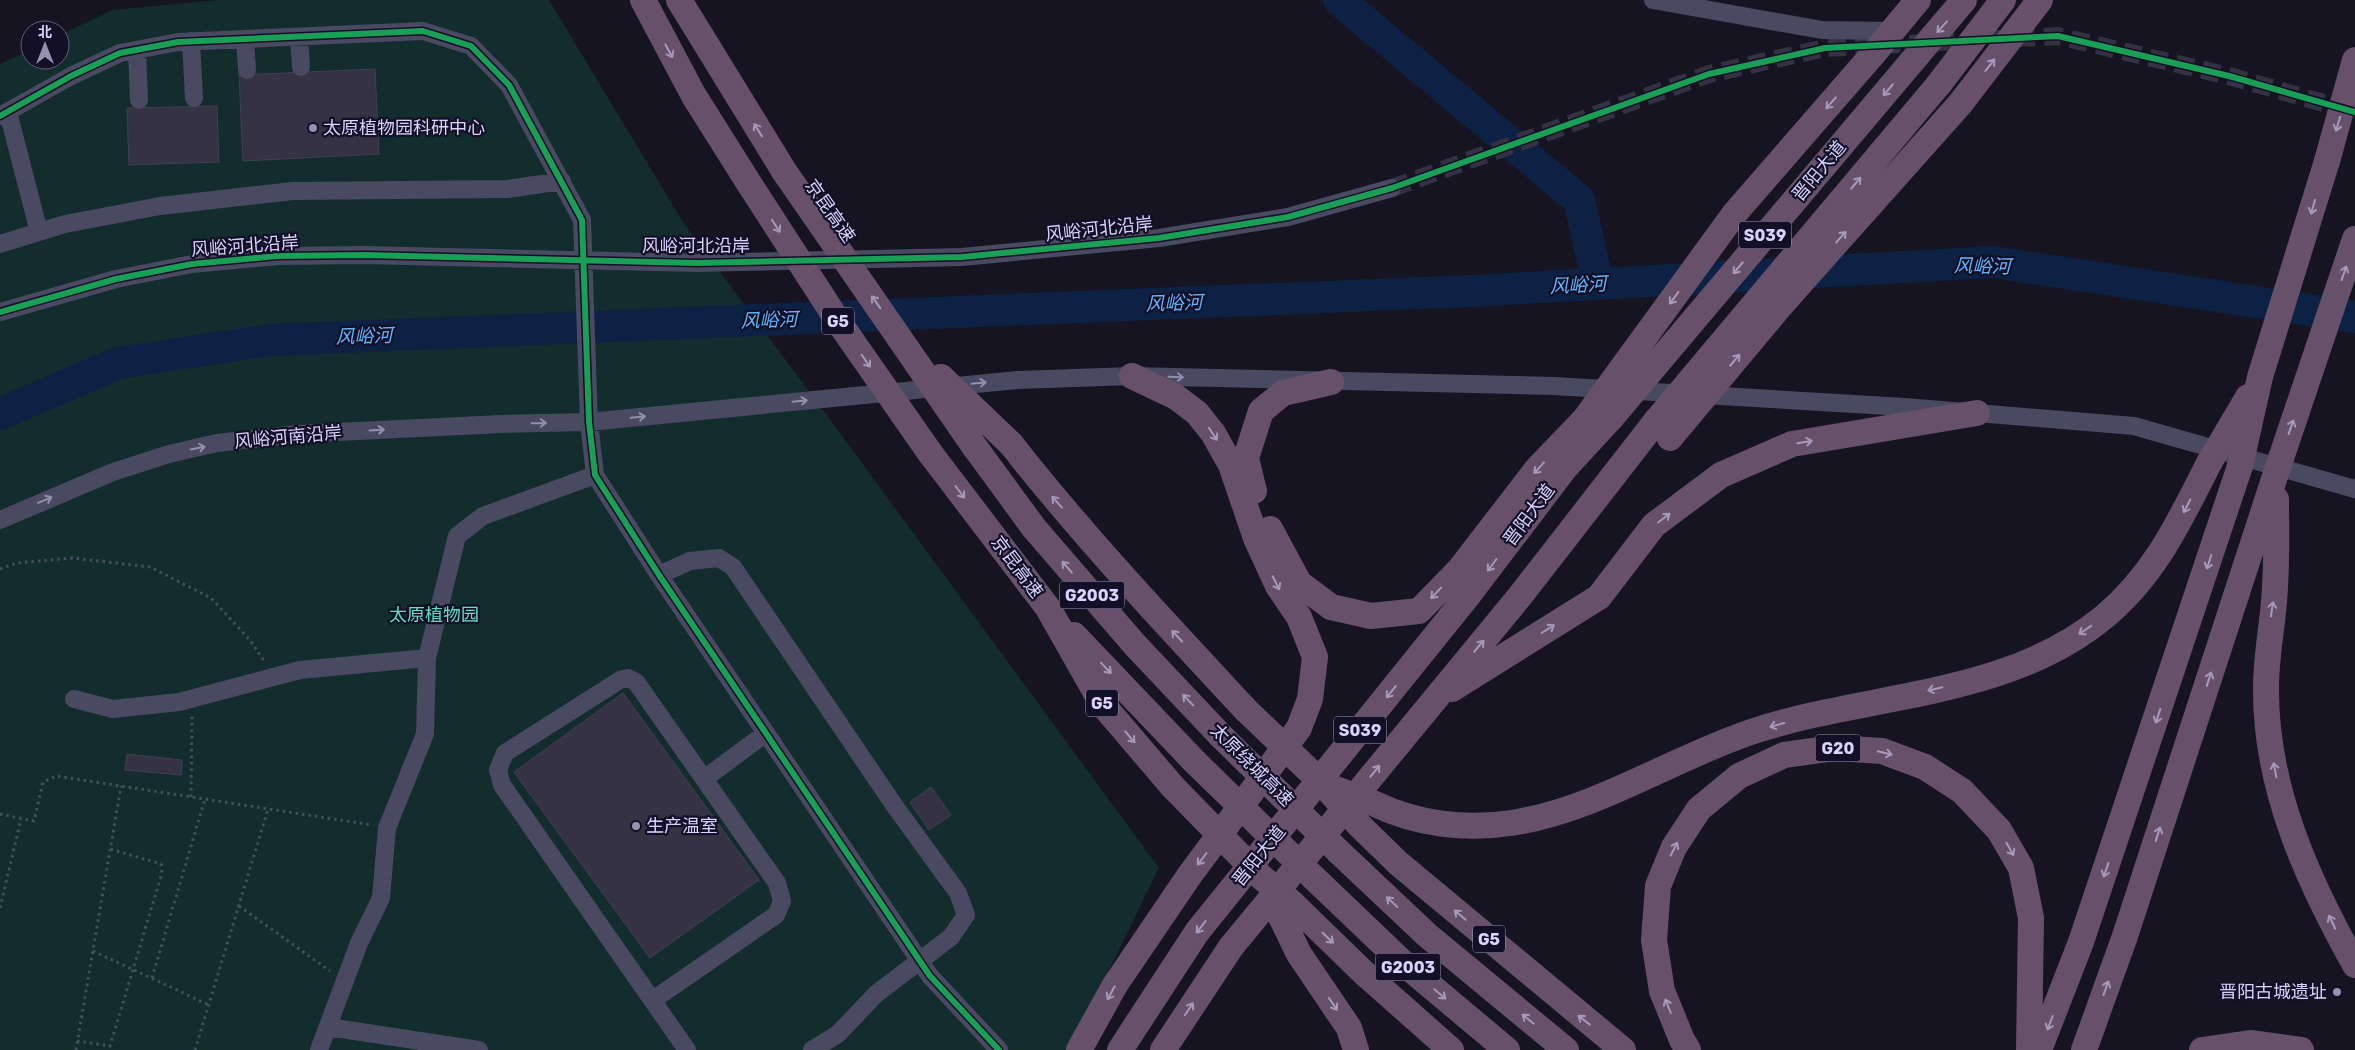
<svg xmlns="http://www.w3.org/2000/svg" width="2355" height="1050" font-family="Rubik,'Noto Sans SC',sans-serif">
<rect width="100%" height="100%" fill="#161421"/>
<path fill="#132c2d" d="M219 0H549L683 222 837 429 1159 868 1070 1050H0V64L30 50V60H60V35L112 10Z"/>
<g fill="none" stroke-linecap="round" stroke-linejoin="round">
<path stroke="#0d2144" stroke-width="32" d="M1339 0 1579 200 1598 284
M0 414 118 363 270 340 1471 291 1993 262 2355 317"/>
</g>
<path fill="#343243" stroke="#433f54" d="M375 69 379 154 243 161 239 75Z
M217 106 219 162 129 165 127 108Z
M623 693 759 880 650 958 514 772Z
M127 754 182 760 181 775 125 770Z
M931 787 951 815 929 830 910 802Z"/>
<g fill="none" stroke-linecap="round" stroke-linejoin="round">
<path stroke="#333142" stroke-width="18" stroke-dasharray="18 9" stroke-linecap="butt" d="M1392 188 1709 74 1825 48 2058 36 2229 76 2355 112"/>
<path stroke="#44505f" stroke-width="3" stroke-dasharray="2.5 4" stroke-linecap="butt" d="M0 569 17 563 72 558 150 567 211 598 250 640 265 662
M191 797 192 715
M0 814 34 821 43 782 56 776 372 825
M239 906 330 971
M0 908 21 819
M93 951 209 1005
M152 978 205 799
M77 1041 110 1046 162 873 161 864 110 849
M76 1050 121 786
M195 1050 268 809"/>
<path stroke="#4a4962" stroke-width="18" d="M1653 0 1822 30 1892 31
M299 37 301 67
M245 39 247 70
M191 41 194 98
M137 50 139 100
M8 112 39 232
M0 116 71 76 120 53 178 42 423 31 471 46 509 85 582 220 589 422 595 475 659 575 930 976 999 1050
M0 244 65 224 160 206 293 191 507 189 562 181
M0 312 116 279 192 264 277 256 365 255 697 263 962 257 1159 238 1288 217 1392 188
M0 520 113 472 169 454 217 443 297 434 501 424 589 422 1018 380 1132 376 1554 386 1905 407 2134 426 2355 489
M659 575 690 561 719 558 733 567 894 805 958 893 966 915 951 937 876 994 838 1034 812 1050
M74 699 113 709 179 702 300 670 427 658
M704 779 766 733
M653 1000 776 915 782 901 777 883 636 682 628 678 620 680 505 753 498 770 502 785 687 1050
M328 1027 479 1050
M319 1050 359 943 381 898 387 828 425 734 427 658 457 536 483 516 595 475"/>
<path stroke="#67516a" stroke-width="26" d="M643 0 694 96 750 185
M679 0 784 171
M1874 53 1918 0
M1919 53 1964 0
M1939 84 2003 0
M1960 104 2040 0
M2327 161 2355 60
M1011 444C1084 537 1165 623 1246 710
M974 446 1034 528 1135 645 1221 736
M930 453 1048 608 1103 705 1173 787
M1254 491 1246 458 1261 411 1283 393 1331 382
M2276 499C2276 527 2277 557 2275 586 2274 619 2266 653 2266 687 2265 787 2307 879 2355 965
M1270 529 1299 583 1331 607 1371 616 1419 611 1460 569 1537 469 1585 419
M1074 635 1195 762
M1452 689 1599 597 1654 525 1721 475 1792 444 1977 413
M1375 804C1417 824 1465 830 1511 823 1597 810 1672 758 1754 731 1869 693 2006 698 2104 617 2155 575 2180 520 2209 463
M1359 825 1398 863 1623 1050
M1339 852 1427 935 1566 1050
M1314 878 1402 962 1507 1050
M1293 904 1363 972 1451 1050
M1281 917 1299 954 1349 1028 1356 1050
M1079 1050 1115 985 1189 876 1299 728 1310 699 1315 657 1299 617 1278 586 1256 538 1231 465 1213 433 1197 413 1176 397 1132 376
M1120 1050 1197 932 1470 593 1565 468 1611 418
M1163 1050 1231 947 1520 596 1656 421
M1688 1050 1682 1040 1662 991 1654 940 1658 886 1674 847 1699 809 1739 776 1784 755 1835 748 1882 751 1925 767 1962 791 1999 830 2021 868 2031 918 2029 1050
M2039 1050 2081 942 2240 466
M2084 1050 2125 936 2276 473
M2202 1050 2250 1043 2301 1050"/>
<path stroke="#67516a" stroke-width="26" d="M784 171 974 446
M750 185 838 321 930 453
M941 377 1011 444
M1611 418 1919 53
M1585 419 1735 213 1874 53
M1656 421 1939 84
M1670 438 1781 305 1960 104
M2209 463 2248 397
M2240 466 2260 377 2327 161
M2276 473 2355 239
M1246 710 1323 784 1359 825
M1221 736 1339 852
M1195 762 1314 878
M1326 785 1375 804
M1173 787 1259 875 1293 904"/>
<defs>
<path id="cycleway" d="M0 116 71 76 120 53 178 42 423 31 471 46 509 85 582 220 589 422 595 475 659 575 930 976 999 1050
M0 312 116 279 192 264 277 256 365 255 697 263 962 257 1159 238 1288 217 1392 188 1709 74 1825 48 2058 36 2229 76 2355 112"/>
</defs>
<use href="#cycleway" stroke="#130f26" stroke-width="9"/>
<use href="#cycleway" stroke="#1a9f57" stroke-width="6"/>
</g>
<defs><path id="oneway-shaft" d="M-6 0H5M1.5-3L5.5 0L1.5 3" fill="none" stroke-width="1.6" stroke-linecap="round" stroke-linejoin="round" transform="scale(1.25)"/></defs>
<g stroke="#a699bc">
<use href="#oneway-shaft" transform="translate(1942 27) rotate(132)"/>
<use href="#oneway-shaft" transform="translate(669 51) rotate(61)"/>
<use href="#oneway-shaft" transform="translate(1990 65) rotate(-52)"/>
<use href="#oneway-shaft" transform="translate(1888 90) rotate(130)"/>
<use href="#oneway-shaft" transform="translate(1831 103) rotate(131)"/>
<use href="#oneway-shaft" transform="translate(2338 124) rotate(107)"/>
<use href="#oneway-shaft" transform="translate(758 130) rotate(-122)"/>
<use href="#oneway-shaft" transform="translate(1856 183) rotate(-50)"/>
<use href="#oneway-shaft" transform="translate(2313 207) rotate(106)"/>
<use href="#oneway-shaft" transform="translate(776 226) rotate(57)"/>
<use href="#oneway-shaft" transform="translate(1841 237) rotate(-48)"/>
<use href="#oneway-shaft" transform="translate(1738 268) rotate(130)"/>
<use href="#oneway-shaft" transform="translate(2344 273) rotate(-71)"/>
<use href="#oneway-shaft" transform="translate(1674 298) rotate(126)"/>
<use href="#oneway-shaft" transform="translate(876 302) rotate(-125)"/>
<use href="#oneway-shaft" transform="translate(1735 360) rotate(-50)"/>
<use href="#oneway-shaft" transform="translate(866 361) rotate(55)"/>
<use href="#oneway-shaft" transform="translate(2291 427) rotate(-71)"/>
<use href="#oneway-shaft" transform="translate(1213 434) rotate(56)"/>
<use href="#oneway-shaft" transform="translate(1805 442) rotate(-10)"/>
<use href="#oneway-shaft" transform="translate(1539 468) rotate(132)"/>
<use href="#oneway-shaft" transform="translate(960 492) rotate(53)"/>
<use href="#oneway-shaft" transform="translate(1057 502) rotate(-131)"/>
<use href="#oneway-shaft" transform="translate(2187 506) rotate(117)"/>
<use href="#oneway-shaft" transform="translate(1664 518) rotate(-37)"/>
<use href="#oneway-shaft" transform="translate(2209 562) rotate(108)"/>
<use href="#oneway-shaft" transform="translate(1492 565) rotate(127)"/>
<use href="#oneway-shaft" transform="translate(1067 567) rotate(-131)"/>
<use href="#oneway-shaft" transform="translate(1276 583) rotate(63)"/>
<use href="#oneway-shaft" transform="translate(1436 593) rotate(134)"/>
<use href="#oneway-shaft" transform="translate(2272 609) rotate(-82)"/>
<use href="#oneway-shaft" transform="translate(1548 629) rotate(-32)"/>
<use href="#oneway-shaft" transform="translate(2085 630) rotate(146)"/>
<use href="#oneway-shaft" transform="translate(1177 636) rotate(-133)"/>
<use href="#oneway-shaft" transform="translate(1479 646) rotate(-50)"/>
<use href="#oneway-shaft" transform="translate(1106 668) rotate(46)"/>
<use href="#oneway-shaft" transform="translate(2209 679) rotate(-72)"/>
<use href="#oneway-shaft" transform="translate(1935 689) rotate(167)"/>
<use href="#oneway-shaft" transform="translate(1391 692) rotate(129)"/>
<use href="#oneway-shaft" transform="translate(1188 700) rotate(-134)"/>
<use href="#oneway-shaft" transform="translate(2158 716) rotate(108)"/>
<use href="#oneway-shaft" transform="translate(1777 725) rotate(165)"/>
<use href="#oneway-shaft" transform="translate(1130 737) rotate(50)"/>
<use href="#oneway-shaft" transform="translate(1885 753) rotate(14)"/>
<use href="#oneway-shaft" transform="translate(2275 770) rotate(-101)"/>
<use href="#oneway-shaft" transform="translate(1375 771) rotate(-51)"/>
<use href="#oneway-shaft" transform="translate(2158 834) rotate(-72)"/>
<use href="#oneway-shaft" transform="translate(1674 849) rotate(-63)"/>
<use href="#oneway-shaft" transform="translate(2010 849) rotate(60)"/>
<use href="#oneway-shaft" transform="translate(1202 859) rotate(127)"/>
<use href="#oneway-shaft" transform="translate(2106 870) rotate(109)"/>
<use href="#oneway-shaft" transform="translate(1392 902) rotate(-137)"/>
<use href="#oneway-shaft" transform="translate(1460 915) rotate(-140)"/>
<use href="#oneway-shaft" transform="translate(2332 922) rotate(-116)"/>
<use href="#oneway-shaft" transform="translate(1201 927) rotate(128)"/>
<use href="#oneway-shaft" transform="translate(1328 938) rotate(44)"/>
<use href="#oneway-shaft" transform="translate(2106 988) rotate(-70)"/>
<use href="#oneway-shaft" transform="translate(1111 993) rotate(119)"/>
<use href="#oneway-shaft" transform="translate(1440 994) rotate(40)"/>
<use href="#oneway-shaft" transform="translate(1333 1004) rotate(56)"/>
<use href="#oneway-shaft" transform="translate(1668 1006) rotate(-112)"/>
<use href="#oneway-shaft" transform="translate(1189 1009) rotate(-56)"/>
<use href="#oneway-shaft" transform="translate(1528 1019) rotate(-141)"/>
<use href="#oneway-shaft" transform="translate(1584 1020) rotate(-142)"/>
<use href="#oneway-shaft" transform="translate(2050 1023) rotate(111)"/>
</g>
<g stroke="#928eb0">
<use href="#oneway-shaft" transform="translate(1176 377) rotate(2)"/>
<use href="#oneway-shaft" transform="translate(979 383) rotate(-6)"/>
<use href="#oneway-shaft" transform="translate(800 401) rotate(-6)"/>
<use href="#oneway-shaft" transform="translate(638 417) rotate(-5)"/>
<use href="#oneway-shaft" transform="translate(539 423) rotate(-1)"/>
<use href="#oneway-shaft" transform="translate(377 430) rotate(-3)"/>
<use href="#oneway-shaft" transform="translate(198 448) rotate(-12)"/>
<use href="#oneway-shaft" transform="translate(45 500) rotate(-23)"/>
</g>
<g fill="#9591b1" stroke="#130f26" stroke-width="2">
<circle cx="313" cy="128" r="5"/>
<circle cx="636" cy="826" r="5"/>
<circle cx="2337" cy="992" r="5"/>
</g>
<g text-anchor="middle" dominant-baseline="central" stroke-width="4.5" stroke-linejoin="round" paint-order="stroke">
<g fill="#130f26" stroke="#9e99be" stroke-width="1">
<rect x="1739" y="221.5" width="52" height="27" rx="4"/>
<rect x="822" y="307.5" width="32" height="27" rx="4"/>
<rect x="1059.5" y="581.5" width="65" height="27" rx="4"/>
<rect x="1086" y="689.5" width="32" height="27" rx="4"/>
<rect x="1334" y="716.5" width="52" height="27" rx="4"/>
<rect x="1815.5" y="734.5" width="45" height="27" rx="4"/>
<rect x="1473" y="925.5" width="32" height="27" rx="4"/>
<rect x="1375.5" y="953.5" width="65" height="27" rx="4"/>
</g>
<g font-size="16" font-weight="bold" fill="#d9d4ff">
<text x="1765" y="235">S039</text>
<text x="838" y="321">G5</text>
<text x="1092" y="595">G2003</text>
<text x="1102" y="703">G5</text>
<text x="1360" y="730">S039</text>
<text x="1838" y="748">G20</text>
<text x="1489" y="939">G5</text>
<text x="1408" y="967">G2003</text>
</g>
<g font-size="18" fill="#d9d4ff" stroke="#130f26" text-anchor="start">
<text x="323" y="128">太原植物园科研中心</text>
<text x="646" y="826">生产温室</text>
<text x="2327" y="992" text-anchor="end">晋阳古城遗址</text>
</g>
<g font-size="18" fill="#d9d4ff" stroke="#130f26">
<text transform="translate(1819 171) rotate(-50)">晋阳大道</text>
<text transform="translate(830 211) rotate(55)">京昆高速</text>
<text transform="translate(1099 229) rotate(-6)">风峪河北沿岸</text>
<text transform="translate(245 246) rotate(-4)">风峪河北沿岸</text>
<text x="696" y="246">风峪河北沿岸</text>
<text transform="translate(288 437) rotate(-5)">风峪河南沿岸</text>
<text transform="translate(1529 515) rotate(-53)">晋阳大道</text>
<text transform="translate(1017 567) rotate(53)">京昆高速</text>
<text transform="translate(1252 765) rotate(45)">太原绕城高速</text>
<text transform="translate(1259 856) rotate(-51)">晋阳大道</text>
</g>
<g font-size="18" fill="#5fe0c0" stroke="#130f26">
<text x="434" y="615">太原植物园</text>
</g>
<g font-size="19" font-style="italic" fill="#62b6ff" stroke="#130f26">
<text transform="translate(1982 266) rotate(1)">风峪河</text>
<text transform="translate(1578 285) rotate(-3)">风峪河</text>
<text transform="translate(1174 303) rotate(-2)">风峪河</text>
<text transform="translate(769 320) rotate(-2)">风峪河</text>
<text transform="translate(364 336) rotate(-2)">风峪河</text>
</g>
</g>
<g transform="translate(45 45)"><circle r="24" fill="#130f26" stroke="#625e7d"/>
<path d="M0-4L9 19L0 12L-9 19Z" fill="#9591b1"/>
<text y="-8" font-size="14" font-weight="bold" text-anchor="middle" fill="#d9d4ff">北</text>
</g>
</svg>
